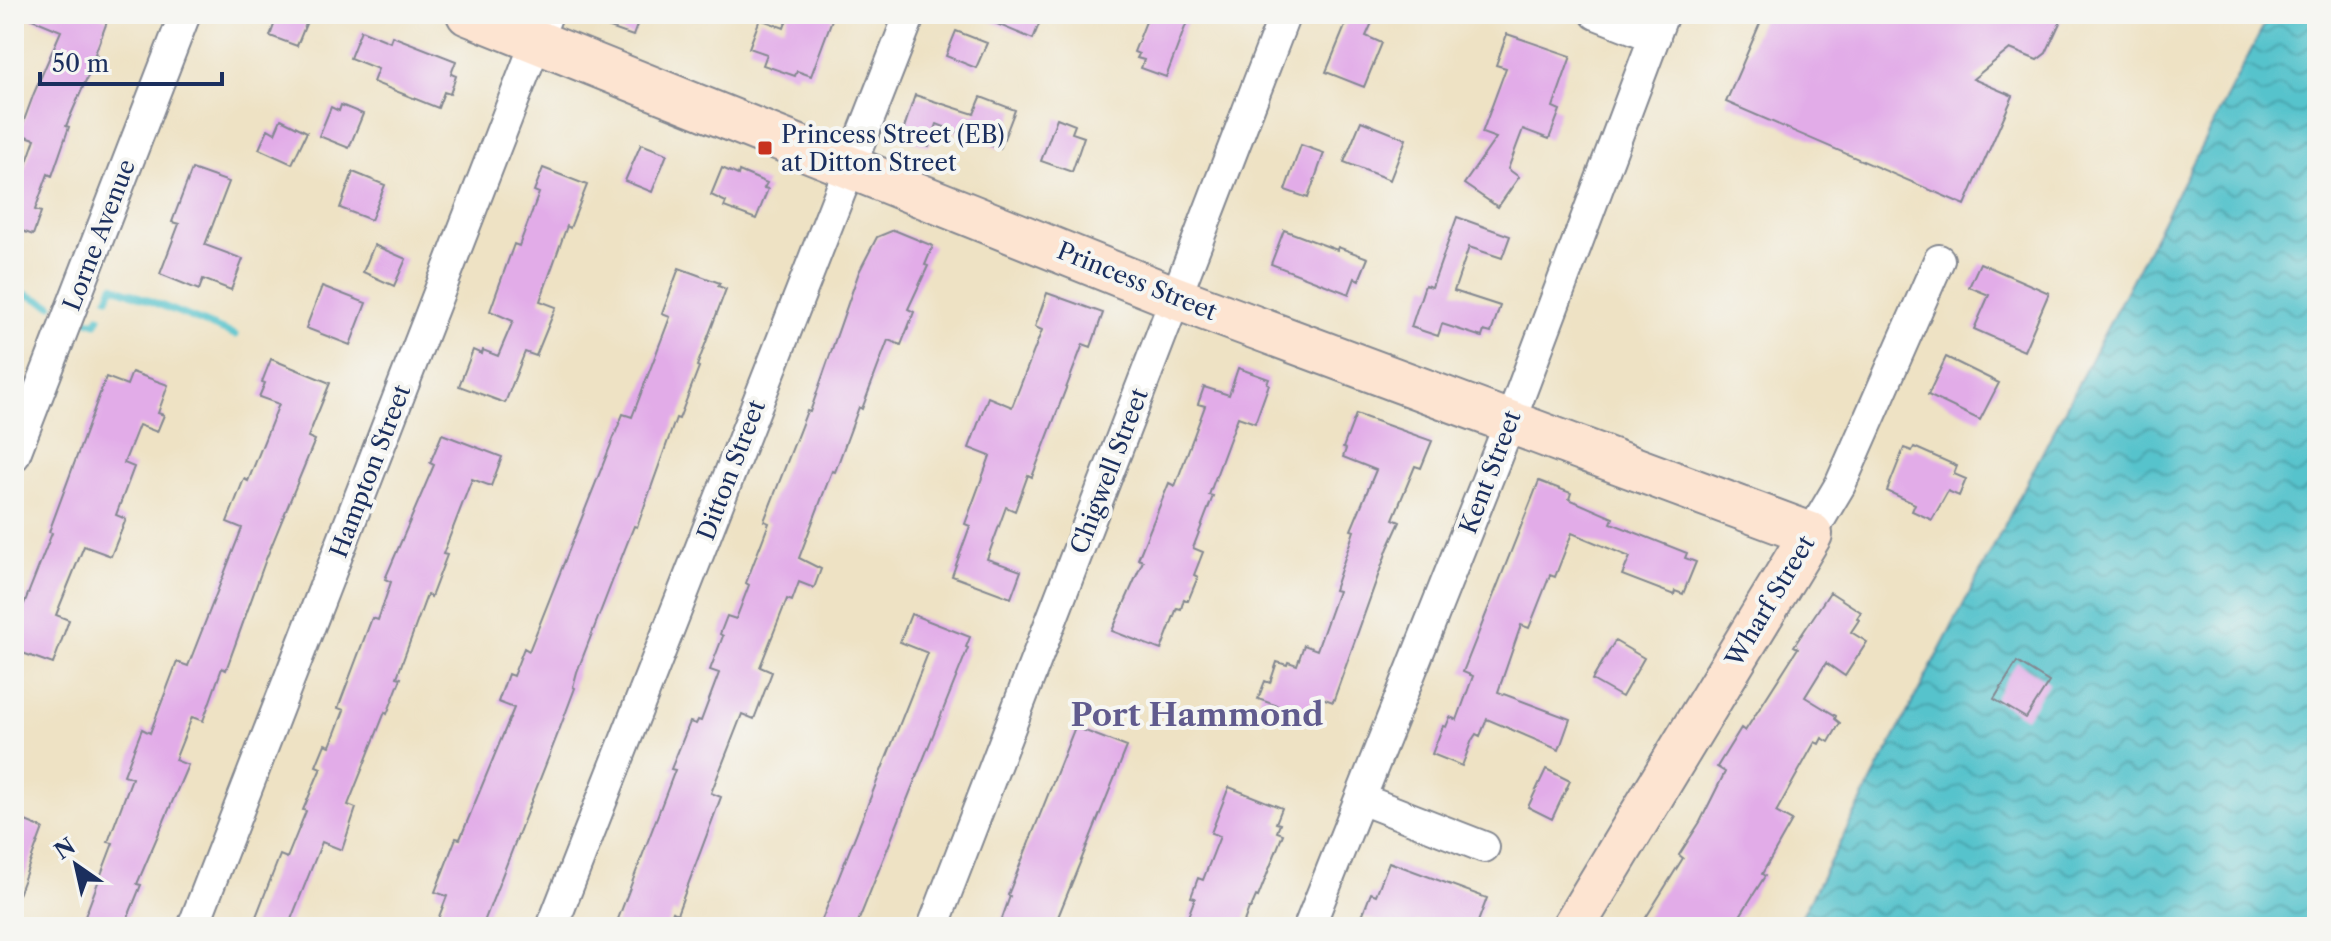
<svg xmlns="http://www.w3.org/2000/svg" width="2331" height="941" font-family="'Libre Caslon Text',serif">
<defs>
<pattern id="water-waves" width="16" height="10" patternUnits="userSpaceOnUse" patternTransform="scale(2)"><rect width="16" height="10" fill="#56c3cc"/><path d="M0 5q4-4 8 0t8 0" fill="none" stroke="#469fa9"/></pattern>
</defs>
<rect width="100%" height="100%" fill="#f6f6f2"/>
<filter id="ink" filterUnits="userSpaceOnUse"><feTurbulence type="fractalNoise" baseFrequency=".0125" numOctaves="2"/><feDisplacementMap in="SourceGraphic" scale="16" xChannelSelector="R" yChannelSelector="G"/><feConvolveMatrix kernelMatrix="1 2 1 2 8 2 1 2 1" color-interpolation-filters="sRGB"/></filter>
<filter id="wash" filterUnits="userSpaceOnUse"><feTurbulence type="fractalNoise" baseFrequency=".006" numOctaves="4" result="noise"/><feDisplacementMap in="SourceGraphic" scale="32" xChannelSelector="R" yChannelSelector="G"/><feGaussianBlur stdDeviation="1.8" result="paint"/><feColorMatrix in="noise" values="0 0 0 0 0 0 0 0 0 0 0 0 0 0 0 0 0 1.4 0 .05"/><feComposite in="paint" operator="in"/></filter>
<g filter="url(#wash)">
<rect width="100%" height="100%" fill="#eee2c4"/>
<path fill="url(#water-waves)" stroke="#387995" stroke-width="2" d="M2270 14H2317V927H1796Z"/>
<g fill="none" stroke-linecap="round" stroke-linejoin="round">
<path stroke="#56c3cc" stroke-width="7" d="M14 289 51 305
M108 297 113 286 235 335
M88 320 96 323 99 317"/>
</g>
<g id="blocks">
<path fill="#e2ace8" d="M20 14H95L108 19 95 54 97 55 66 126 69 127 52 176 48 174 35 210 41 212 33 235 14 228V176L21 179 35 139 19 134 34 93 61 31Z
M278 14H310L297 46 270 36Z
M579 14H641L633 36 578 17Z
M789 14H834L811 76 797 71 795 76 763 65 767 54 749 48 760 19 784 28Z
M973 14H1043L1033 39Z
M1149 14H1190L1166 77 1141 68 1144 60 1137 58 1139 54 1134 52Z
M1350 14H1376L1366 36 1382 43 1364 87 1326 72Z
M1764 14H2064L2046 53 2037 60 2010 49 1973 79 2013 96 1965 205 1726 102Z
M361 30 390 42 392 36 456 61 451 74 456 76 450 94 444 92 438 108 373 82 378 69 350 58Z
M956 31 987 43 976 68 946 56Z
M1507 34 1571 56 1553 107 1560 110 1549 139 1523 129 1508 169 1519 177 1498 207 1464 184 1496 138 1482 133 1506 68 1496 65Z
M915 95 974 114 981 97 1015 110 1000 149 937 124 929 147 901 137Z
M341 105 363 114 349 148 319 136 331 107 339 111Z
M1057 118 1075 125 1072 133 1084 137 1072 172 1041 161Z
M281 119 307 132 292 164 259 149 268 129 275 133Z
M1361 121 1406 139 1390 180 1344 162Z
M641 144 667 154 652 192 625 181Z
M1301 145 1324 153 1308 198 1285 190Z
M543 168 587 185 570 228 567 226 540 301 556 307 536 356 525 352 505 403 459 386 473 350 482 354 483 350 498 356 513 321 490 311 514 244 519 246 539 193 534 191Z
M722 168 738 175 739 171 767 183 764 188 768 189 756 219 724 207 726 202 711 195Z
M192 169 229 182 205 245 243 259 231 290 203 279 199 290 160 274 179 224 172 222Z
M353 172 385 185 371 220 340 208Z
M1457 217 1510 236 1502 258 1469 247 1454 291 1500 306 1491 333 1484 331 1482 337 1442 324 1438 336 1411 327 1425 285 1432 287Z
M894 230 933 246 925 265 928 266 908 309 914 312 901 345 888 340 862 409 859 407 835 472 832 471 799 558 821 569 814 588 799 582 792 601 787 599 760 667 772 672 754 719 742 714 711 793 721 797 677 914 673 912 667 927H615L675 770 671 769 690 722 696 724 698 720 701 721 719 673 710 670 723 636 720 634 727 616 736 619 749 585 746 583 769 523 764 521 807 411 810 412 859 272 877 237Z
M1284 230 1337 250 1338 247 1368 258 1359 280 1355 278 1349 294 1271 264Z
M374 245 406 259 394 286 363 272Z
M1980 263 2049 293 2024 351 1974 329 1989 295 1969 287Z
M679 268 720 283 718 286 726 289 697 366 699 367 679 419 676 418 637 527 634 526 617 569 577 672 573 687 575 688 560 728 482 927H435L447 896 435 892 456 838 460 839 514 708 498 702 508 674 513 676 524 648 529 651 623 414 632 417 670 317 662 314Z
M322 286 366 303 350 345 306 328Z
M1047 293 1103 313 1091 347 1083 344 1032 477 1028 475 1015 511 1006 507 987 559 1021 571 1011 598 952 576 970 526 965 524 990 456 969 448 988 397 1012 407 1042 330 1035 327Z
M1946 357 1999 383 1980 420 1928 395Z
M271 359 330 383 308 437 315 440 266 559 226 670 222 668 203 721 192 717 175 760 188 765 137 884 141 885 124 927H81L113 843 108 842 132 778 124 775 142 729 150 733 177 662 188 666 242 528 227 522 244 479 248 481 279 404 259 397 265 383 262 382Z
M1238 368 1269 379 1267 383 1269 384 1255 423 1238 417 1209 495 1213 496 1193 548 1203 552 1194 575 1198 577 1188 601 1184 599 1181 609 1177 608 1161 650 1112 631 1143 561 1138 559 1169 483 1175 486 1205 406 1198 404 1204 387 1229 395Z
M132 372 168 385 158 413 164 415 157 432 139 425 124 463 134 467 116 515 126 519 111 556 84 546 56 615 69 620 53 664 14 650V617L19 602 24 604 52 533 49 532 106 377 127 385Z
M1356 414 1432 441 1421 468 1415 466 1393 519 1400 522 1388 548 1333 702 1314 695 1306 716 1258 699 1265 681 1270 683 1277 662 1287 665 1288 662 1297 665 1304 645 1317 650 1338 591 1334 590 1354 531 1351 530 1376 470 1343 457 1346 449 1343 448Z
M442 434 502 457 491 486 472 479 443 554 447 555 431 597 427 595 397 677 401 678 387 714 385 712 348 805 356 808 342 850 322 842 288 927H252L280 855 287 858 306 811 303 810 321 768 316 766 325 744 330 746 344 710 338 708 372 618 378 620 391 582 385 579 434 465 430 463Z
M1914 447 1957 466 1954 474 1966 479 1959 496 1948 491 1932 520 1912 511 1915 504 1887 491 1904 448 1912 451Z
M1539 481 1571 493 1569 499 1613 518 1611 523 1687 553 1685 558 1696 562 1683 594 1675 591 1674 595 1622 575 1630 557 1572 533 1555 577 1550 575 1529 628 1521 625 1498 692 1570 719 1559 750 1487 719 1480 736 1476 734 1472 740 1462 766 1432 754 1443 726 1446 727 1450 717 1457 720 1473 676 1463 672Z
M1830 592 1861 612 1857 618 1859 620 1851 632 1867 642 1845 676 1826 663 1805 697 1836 716 1835 719 1840 723 1829 742 1822 738 1819 744 1815 742 1776 812 1792 821 1762 874 1765 876 1733 927H1640L1683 858 1679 855 1700 822 1725 772 1717 767 1741 728 1745 731 1798 648 1794 646Z
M911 614 970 637 966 647 968 648 856 927H819L928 653 900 642Z
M1615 641 1644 658 1622 697 1592 680Z
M2017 662 2049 682 2026 718 1994 699Z
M1075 727 1127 747 1054 927H999L1010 896 1008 895Z
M1546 769 1570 781 1552 819 1528 807Z
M1229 787 1282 808 1276 823 1280 824 1277 832 1283 834 1258 897 1256 896 1251 908H1249L1242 927H1184L1195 898 1191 897 1198 878 1203 880 1220 836 1211 833Z
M18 818 43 828 16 900 14 828Z
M1389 862 1487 898 1476 927H1432L1417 921 1415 927H1393L1362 916 1371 893 1376 895Z"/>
</g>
</g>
<g filter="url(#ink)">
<use href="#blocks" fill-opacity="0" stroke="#848891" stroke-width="2"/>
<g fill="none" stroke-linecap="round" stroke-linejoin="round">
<defs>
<path id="street" d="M1596 14 1655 37
M14 456 185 14
M1811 534 1840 485 1939 260
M1361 799 1484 847
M193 927 547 14
M552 927 910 14
M933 927 1285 14
M1309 927 1503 440 1663 14"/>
<path id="secondary" d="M468 14 1176 298 1811 534 1573 927"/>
</defs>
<use href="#street" stroke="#848891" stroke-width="34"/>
<use href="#secondary" stroke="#848891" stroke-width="46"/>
<use href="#street" stroke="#fff" stroke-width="30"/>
<use href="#secondary" stroke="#fde4d1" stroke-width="42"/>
</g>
</g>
<rect fill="#c8321e" stroke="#f6f6f2" stroke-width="3" x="757" y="140" width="16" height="16" rx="4"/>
<g text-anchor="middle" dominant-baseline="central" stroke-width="8" stroke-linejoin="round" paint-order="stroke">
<g font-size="24" fill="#1b2f5e" stroke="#f6f6f2" text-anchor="start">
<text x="781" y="134">Princess Street (EB)<tspan x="781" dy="28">at Ditton Street</tspan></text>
</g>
<g font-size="24" fill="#1b2f5e" stroke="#f6f6f2">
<text transform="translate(99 235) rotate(-69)">Lorne Avenue</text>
<text transform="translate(1137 281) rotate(22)">Princess Street</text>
<text transform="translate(731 470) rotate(-69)">Ditton Street</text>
<text transform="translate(370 471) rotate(-69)">Hampton Street</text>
<text transform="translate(1109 471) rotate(-69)">Chigwell Street</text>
<text transform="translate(1490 472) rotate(-69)">Kent Street</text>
<text transform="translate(1770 601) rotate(-59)">Wharf Street</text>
</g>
<g font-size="32" font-weight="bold" fill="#615b8e" stroke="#f6f6f2">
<text x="1197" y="714">Port Hammond</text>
</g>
</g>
<rect width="2331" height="941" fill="none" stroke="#f6f6f2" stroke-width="48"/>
<g transform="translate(76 865) rotate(326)" stroke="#f6f6f2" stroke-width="6" paint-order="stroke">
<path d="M0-6L14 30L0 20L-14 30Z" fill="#1b2f5e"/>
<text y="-12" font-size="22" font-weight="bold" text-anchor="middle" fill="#1b2f5e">N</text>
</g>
<path d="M40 72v12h182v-12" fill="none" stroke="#1b2f5e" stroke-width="4"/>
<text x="52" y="72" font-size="24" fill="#1b2f5e" stroke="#f6f6f2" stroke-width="6" paint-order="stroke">50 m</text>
</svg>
